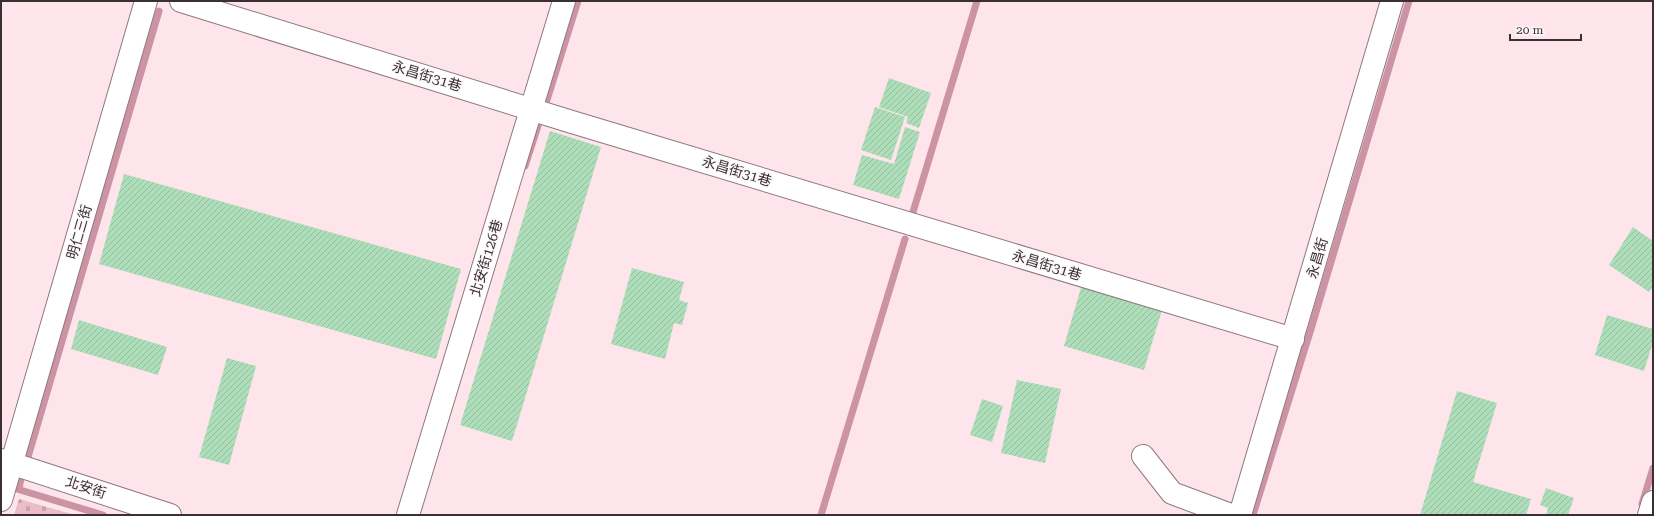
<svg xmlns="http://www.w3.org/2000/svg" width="1654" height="516" font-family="'Roboto Serif','Noto Sans TC',serif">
<defs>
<pattern id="cemetery-stones" width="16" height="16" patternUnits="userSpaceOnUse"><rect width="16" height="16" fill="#ebbcc9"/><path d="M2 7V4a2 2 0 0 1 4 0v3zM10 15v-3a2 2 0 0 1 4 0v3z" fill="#caa2ad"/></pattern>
<pattern id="building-hatch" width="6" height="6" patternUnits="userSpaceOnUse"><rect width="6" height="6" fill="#aedeb9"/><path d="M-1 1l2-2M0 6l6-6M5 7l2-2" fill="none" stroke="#96bfa0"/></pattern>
</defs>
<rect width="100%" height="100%" fill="#fee5eb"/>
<path fill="url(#cemetery-stones)" d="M19 499 75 515H14Z"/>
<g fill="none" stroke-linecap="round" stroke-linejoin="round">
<path stroke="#cb93a4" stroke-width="7" d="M547 100 578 1
M525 166 538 126
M913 212 977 1
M28 457 159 11
M7 486 103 515
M19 489 21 478
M1642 504 1653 468
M821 515 905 239
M1253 515 1311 329 1409 1"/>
</g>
<path fill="url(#building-hatch)" d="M889 78 931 93 919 128 906 123 908 117 879 107Z
M875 107 905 117 891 160 861 150Z
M905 127 920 132 899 199 853 185 862 155 894 164Z
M550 131 601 147 512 441 460 425Z
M124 174 461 269 436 359 99 264Z
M1633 227 1653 241V287L1649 292 1609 265Z
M632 268 684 282 679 300 688 303 682 325 674 323 665 359 611 344Z
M1082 284 1164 303 1144 370 1064 346Z
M1607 315 1653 329V342L1644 371 1595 355Z
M79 320 167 347 158 375 71 349Z
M227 358 256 366 229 465 199 457Z
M1017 380 1061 389 1045 463 1001 453Z
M1457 391 1497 403 1473 482 1531 499 1526 515H1420Z
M982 399 1003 406 992 442 970 435Z
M1546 488 1574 498 1568 515H1546L1548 508 1540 505Z"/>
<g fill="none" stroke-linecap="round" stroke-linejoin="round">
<defs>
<path id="minor" d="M181 1 572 122 1293 339
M1143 456 1172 493 1231 515
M1 460 170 515
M1 500 146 1
M408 515 564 1
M1240 515 1392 1
M1649 515 1653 502"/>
</defs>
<use href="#minor" stroke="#8e787e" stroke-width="24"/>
<use href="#minor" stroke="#fff" stroke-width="22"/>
</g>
<g text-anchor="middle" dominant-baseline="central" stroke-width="3" stroke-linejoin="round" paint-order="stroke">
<g font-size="14" fill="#3a3033" stroke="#fdf8f9">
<text transform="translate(427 76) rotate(17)">永昌街31巷</text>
<text transform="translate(737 171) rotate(17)">永昌街31巷</text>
<text transform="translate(79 232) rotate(-74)">明仁三街</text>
<text transform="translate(486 258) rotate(-73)">北安街126巷</text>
<text transform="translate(1317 258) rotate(-74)">永昌街</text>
<text transform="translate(1047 265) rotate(17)">永昌街31巷</text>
<text transform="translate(86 487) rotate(18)">北安街</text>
</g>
</g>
<rect width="1654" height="516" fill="none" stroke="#3a3033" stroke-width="4"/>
<path d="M1510 34v6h71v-6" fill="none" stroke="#3a3033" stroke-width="2"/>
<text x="1516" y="34" font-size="12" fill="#3a3033" stroke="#fdf8f9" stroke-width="3" paint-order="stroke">20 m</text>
</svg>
